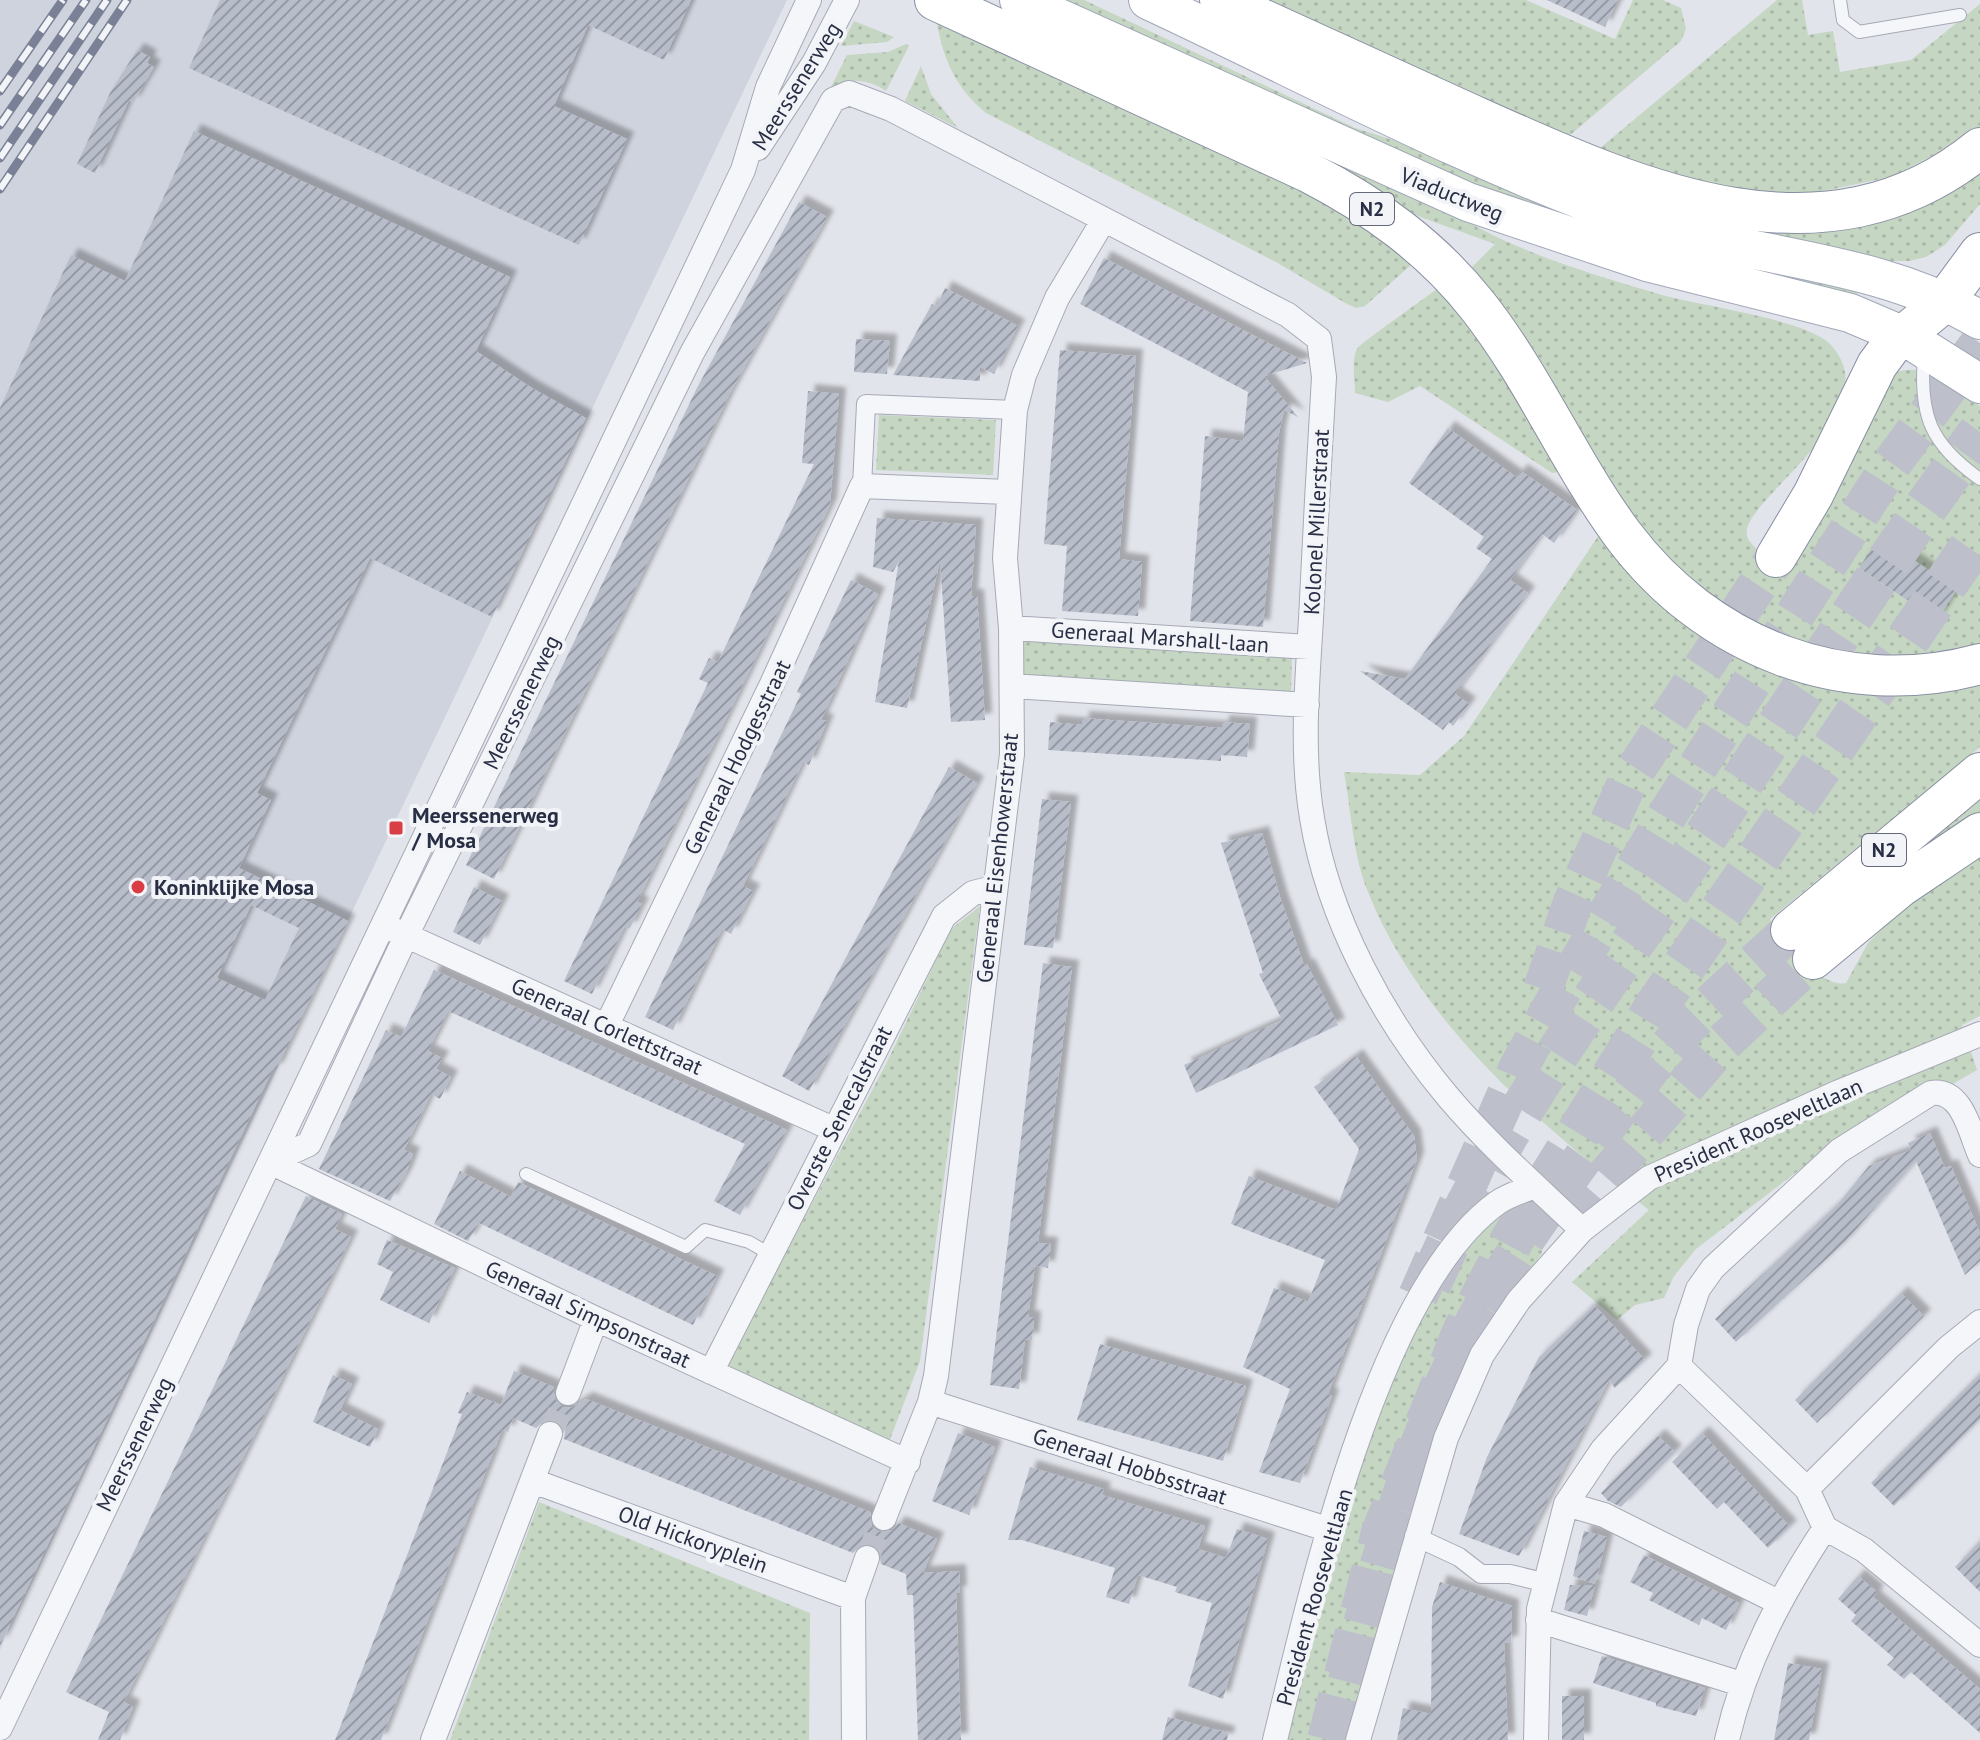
<svg xmlns="http://www.w3.org/2000/svg" width="1980" height="1740" font-family="'PT Sans',sans-serif">
<defs>
<pattern id="grass-dots" width="8" height="8" patternUnits="userSpaceOnUse" patternTransform="scale(2)"><rect width="8" height="8" fill="#c5d6c2"/><path d="M2 2h.1M6 6h.1" fill="none" stroke="#a9b8a8" stroke-width="1.8" stroke-linecap="round"/></pattern>
<pattern id="building-hatch" width="6" height="6" patternUnits="userSpaceOnUse" patternTransform="scale(2)"><rect width="6" height="6" fill="#b8bdca"/><path d="M-1 1l2-2M0 6l6-6M5 7l2-2" fill="none" stroke="#969aa6"/></pattern>
<filter id="shadow"><feDropShadow dx="7" dy="-7" stdDeviation="2" flood-color="#0004"/></filter>
</defs>
<rect width="100%" height="100%" fill="#e2e4eb"/>
<path fill="#cfd3dd" d="M0 0H787L0 1650Z"/>
<path fill="url(#grass-dots)" d="M1051 0H1084L1355 128 1859 287 1855 301 1531 212Z
M1265 0H1526L1615 39 1633 0H1663L1681 8 1686 29 1681 41 1569 136Z
M1777 0H1802L1808 35 1833 31 1840 72 1911 60 1980 4V126L1961 141 1891 177 1804 195 1718 191 1599 149Z
M940 17 1328 196 1412 264 1365 306 1356 308 1347 304 1276 262 986 113C956 88 944 61 937 24Z
M854 21 894 37 887 42 841 46Z
M906 44 909 46 886 91C866 78 848 77 829 91L847 55 888 52Z
M921 66 931 94 958 128 905 101Z
M1265 128C1327 157 1391 185 1453 214 1469 222 1485 232 1501 239 1553 263 1608 279 1662 295 1701 306 1805 319 1830 344 1895 413 1736 503 1747 536 1752 551 1778 561 1791 569L1896 372C1932 363 1954 384 1980 406V645C1917 661 1857 661 1795 639 1639 582 1606 461 1524 334 1508 311 1489 289 1472 267L1495 244 1404 211Z
M1980 160V204L1945 245 1926 257 1909 261H1891L1737 228Z
M1442 285 1566 471 1552 473 1420 386 1388 402 1355 393C1355 379 1351 361 1357 349 1359 344 1430 295 1442 285Z
M879 415 996 420 993 475 876 470Z
M1607 523 1707 628 1980 680V747L1770 919C1787 939 1819 989 1846 983L1868 943 1912 899 1980 853V1016L1962 1025 1977 1070 1951 1085 1930 1086 1866 1119 1696 1249 1674 1276 1664 1298 1635 1305 1617 1320 1572 1282 1649 1210C1541 1125 1421 1024 1368 892 1353 856 1351 810 1344 772L1420 775 1464 736Z
M1021 635 1292 653 1291 699 1017 680Z
M1980 792V811L1895 867Z
M980 906 920 1361 889 1442 726 1366 886 1064 951 929Z
M1523 1213 1541 1233 1542 1253 1506 1304 1436 1438 1406 1532 1352 1740H1282C1317 1608 1382 1291 1499 1216 1505 1212 1515 1213 1523 1213Z
M539 1502 810 1613 809 1740H450Z"/>
<path fill="url(#building-hatch)" fill-rule="evenodd" filter="url(#shadow)" d="M220 0H691L664 60 588 25 554 106 627 139 579 245 189 68Z
M1547 0H1618L1605 27Z
M137 50 150 57 147 63 154 67 133 103 129 100 95 173 77 164 110 93Z
M194 131 510 277 476 351 532 388 586 418 492 617 370 558 257 793 271 800 239 868 348 921 276 1070 273 1069 0 1646V408L71 255 125 281ZM251 905 299 928 265 1000 217 978Z
M799 202 827 217 729 395 494 879 466 865 698 386Z
M1104 258 1307 363 1264 376 1298 417 1284 410 1279 433 1263 627 1190 621 1205 436 1243 441 1248 392 1080 304Z
M945 288 1018 326 994 374 980 367V381L893 375 932 304 937 306Z
M856 339 890 341 887 374 854 372Z
M1060 350 1136 356 1119 559 1142 562 1138 616 1062 611 1067 546 1044 544Z
M808 391 839 394 830 505 637 902 642 904 630 928H624L592 994 564 981 708 683 699 679 709 658 718 662 814 464 802 463Z
M1448 428 1516 477 1521 471 1577 510 1554 543 1542 534 1510 580 1528 593 1455 694 1469 704 1453 726 1449 722 1443 730 1360 671 1405 679 1492 559 1476 548 1484 537 1409 483Z
M877 518 976 525 971 596H977L985 720 951 722 940 560 907 708 875 702 899 561 893 572 873 567Z
M1879 537 1957 589 1937 620 1859 568Z
M851 580 878 594 821 720 827 721 809 765 803 762 743 886 753 891 731 934 722 929 673 1030 645 1017 801 694 797 692Z
M1082 718 1222 728V722L1250 724 1247 757 1221 755V761L1048 750 1050 722 1082 725Z
M949 767 977 783 809 1091 782 1076Z
M1042 799 1071 802 1053 948 1024 945Z
M1262 833 1280 897 1305 968 1307 964 1338 1025 1196 1093 1184 1065 1282 1020 1259 974 1263 973 1221 843Z
M474 887 502 901 480 945 453 932Z
M1043 963 1072 967 1038 1243 1051 1244 1048 1268 1035 1266 1028 1317 1034 1318 1032 1340 1025 1339 1019 1389 990 1385Z
M434 970 787 1130 740 1215 714 1201 745 1144 448 1011 428 1051 442 1058 436 1069 451 1077 440 1099 431 1094 404 1150 413 1154 406 1173 390 1201 319 1169 386 1030 401 1037Z
M1356 1056 1414 1136 1417 1159 1328 1394 1332 1396 1300 1483 1259 1472 1290 1389 1243 1367 1274 1288 1308 1302 1325 1260 1231 1224 1249 1176 1336 1210 1359 1149 1314 1087Z
M1930 1133 1945 1168 1951 1166 1980 1233V1261L1965 1275 1916 1161 1845 1242 1736 1342 1715 1319 1837 1205 1869 1166 1911 1150 1908 1143Z
M460 1171 511 1197 518 1182 717 1276 693 1325 479 1223 468 1241 434 1224Z
M306 1196 342 1214 335 1229 351 1237 124 1702 133 1707 120 1740H98L109 1712 66 1692Z
M387 1240 455 1268 429 1323 380 1300 393 1272 377 1264Z
M1901 1293 1924 1316 1817 1423 1795 1400Z
M1594 1305 1645 1360 1615 1388 1609 1380 1519 1556 1459 1534 1487 1457 1539 1357Z
M1100 1344 1246 1386 1223 1461 1077 1420Z
M514 1371 554 1387 553 1396 562 1407 571 1408 586 1399 870 1512 872 1527 879 1532 893 1530 898 1523 937 1539 923 1573 959 1571 960 1593H956L961 1740H918L913 1595H907L906 1574 881 1564 878 1548 863 1544 853 1553 564 1439 565 1431 556 1420 547 1419 536 1428 513 1418 508 1432 502 1430 381 1740H335L462 1414 458 1413 467 1392 501 1405Z
M1980 1374V1419L1894 1506 1871 1483Z
M333 1375 352 1384 340 1410 378 1429 370 1447 313 1422Z
M958 1433 995 1447 969 1515 932 1501Z
M1702 1433 1790 1527 1768 1548 1724 1502 1717 1509 1672 1462Z
M1658 1436 1675 1452 1621 1507 1608 1501 1601 1493Z
M1030 1467 1104 1489 1102 1495 1205 1526 1198 1549 1226 1558 1237 1529 1268 1539 1223 1699 1188 1686 1212 1603 1175 1592 1177 1587 1138 1575 1129 1604 1106 1597 1115 1568 1022 1540H1008Z
M1584 1531 1607 1537 1595 1584 1573 1576Z
M1980 1541V1592L1955 1567Z
M1644 1555 1739 1603 1726 1630 1702 1618 1699 1625 1649 1600 1653 1593 1630 1582Z
M1858 1576 1877 1592 1873 1597 1980 1689V1733L1911 1672 1904 1679 1887 1665 1894 1658 1851 1621 1856 1615 1838 1599Z
M1440 1582 1512 1606 1511 1643H1504L1508 1740H1397L1403 1708 1431 1714 1432 1607Z
M1570 1585H1595L1587 1616 1564 1610Z
M1602 1656 1705 1688 1696 1716 1656 1706V1703L1593 1683Z
M1788 1663 1822 1669 1809 1740H1774Z
M1562 1696H1584V1740H1562Z
M1168 1717 1228 1733 1227 1740H1162Z"/>
<g fill="none" stroke-linecap="round" stroke-linejoin="round">
<path stroke="#bdc0ca" stroke-width="24" stroke-dasharray="24 12" stroke-linecap="butt" d="M550 1434 568 1393
M867 1558 884 1518"/>
<path stroke="#bdc0ca" stroke-width="40" stroke-dasharray="40 20" stroke-linecap="butt" d="M1543 989 1573 902 1628 781 1776 557
M1566 1222 1723 1043 1813 959
M1418 1296 1518 1069 1553 1005 1674 804 1890 466 1980 343
M1333 1740C1367 1605 1402 1470 1463 1345 1495 1279 1537 1221 1580 1162 1615 1115 1648 1067 1689 1025 1722 992 1757 962 1791 930"/>
<path stroke="#bdc0ca" stroke-width="44" stroke-dasharray="44 22" stroke-linecap="butt" d="M1429 1285C1496 1131 1597 996 1691 858 1787 715 1878 570 1980 432
M1329 1740 1383 1533 1464 1332 1512 1240 1656 1007 1980 534"/>
<defs>
<path id="service" d="M1840 0 1843 20 1859 32 1960 15
M1924 355C1919 415 1930 444 1980 479
M526 1174 686 1247 705 1230 749 1242 770 1254"/>
<path id="pedestrian" d="M862 486 866 404 1015 410
M1414 1536 1459 1557 1481 1574H1510L1543 1582"/>
<path id="minor" d="M758 148 814 63 847 0
M1011 628 1309 647
M1012 686 1307 705
M394 930 833 1129
M607 1025 772 684 862 486 1007 492
M270 1162 309 1144 406 936 692 353 833 100 849 93 891 109 1288 315 1319 339 1324 377C1319 458 1315 538 1311 619 1307 685 1301 753 1312 818 1328 918 1384 1021 1449 1098 1489 1145 1537 1187 1582 1230
M270 1162 596 1319 908 1462
M1679 1366 1807 1489 1825 1528 1864 1550 1980 1645
M711 1372 944 916 973 893 993 888
M568 1393 596 1319
M930 1402 1330 1530
M533 1481 853 1598
M1807 1489 1949 1347 1980 1322
M1566 1504 1604 1515 1778 1602
M884 1518 930 1402 936 1376 1012 754 1011 628 1005 558 1015 410 1024 375 1057 298 1103 221
M1538 1620 1741 1684
M0 1728 743 170 768 87 809 0
M433 1740 550 1434
M854 1740 853 1598 867 1558
M1275 1740C1310 1597 1376 1291 1497 1203 1508 1195 1523 1191 1535 1186
M1358 1740 1446 1438 1482 1355 1519 1300 1582 1230 1649 1178 1839 1092 1980 1034
M1536 1740 1539 1609 1566 1504 1603 1449 1679 1366 1686 1325 1698 1289 1713 1268 1839 1151 1931 1093C1962 1088 1970 1132 1980 1155
M1727 1740C1745 1661 1781 1595 1825 1528"/>
<path id="primary" d="M1019 0 1468 202 1647 262 1850 313 1904 336 1980 384
M1148 0C1307 74 1462 158 1627 217 1744 259 1870 256 1980 320"/>
<path id="trunk" d="M935 0 1308 172C1374 206 1431 247 1477 305 1534 377 1569 462 1623 535 1707 647 1844 701 1980 664
M1220 0C1303 38 1386 76 1468 113 1629 185 1821 278 1980 148
M1776 557 1813 495 1877 365 1891 346 1944 302 1980 253
M1791 930 1980 773
M1813 959 1900 887 1980 833"/>
</defs>
<use href="#service" stroke="#a6aab6" stroke-width="14"/>
<use href="#pedestrian" stroke="#a6aab6" stroke-width="20"/>
<use href="#minor" stroke="#a6aab6" stroke-width="26"/>
<use href="#primary" stroke="#a0a7b8" stroke-width="40"/>
<use href="#trunk" stroke="#888fa3" stroke-width="42"/>
<use href="#service" stroke="#f5f6f9" stroke-width="12"/>
<use href="#pedestrian" stroke="#f5f6f9" stroke-width="18"/>
<use href="#minor" stroke="#f5f6f9" stroke-width="24"/>
<use href="#primary" stroke="#fff" stroke-width="38"/>
<use href="#trunk" stroke="#fff" stroke-width="40"/>
<defs>
<path id="rail" d="M0 91 63 0
M0 125 86 0
M0 158 107 0
M0 189 127 0"/>
</defs>
<use href="#rail" stroke="#7a8196" stroke-width="9"/>
<use href="#rail" stroke="#f2f4f8" stroke-width="6" stroke-dasharray="18" stroke-linecap="butt"/>
</g>
<g fill="#d93e44" stroke="#f2f4f8" stroke-width="3">
<rect x="388" y="820" width="16" height="16" rx="4"/>
<circle cx="138" cy="887" r="8"/>
</g>
<g text-anchor="middle" dominant-baseline="central" stroke-width="8" stroke-linejoin="round" paint-order="stroke">
<g fill="#f2f4f8" stroke="#656a7b" stroke-width="2">
<rect x="1350" y="193" width="44" height="32" rx="6"/>
<rect x="1862" y="834" width="44" height="32" rx="6"/>
</g>
<g font-size="20" font-weight="bold" fill="#282f45">
<text x="1372" y="209">N2</text>
<text x="1884" y="850">N2</text>
</g>
<g font-size="22" fill="#282f45" stroke="#f2f4f8">
<text transform="translate(796 86) rotate(-58)">Meerssenerweg</text>
<text transform="translate(1452 194) rotate(22)">Viaductweg</text>
<text transform="translate(1316 522) rotate(-87)">Kolonel Millerstraat</text>
<text transform="translate(1160 637) rotate(4)">Generaal Marshall-laan</text>
<text transform="translate(521 702) rotate(-64)">Meerssenerweg</text>
<text transform="translate(737 757) rotate(-64)">Generaal Hodgesstraat</text>
<text transform="translate(997 858) rotate(-84)">Generaal Eisenhowerstraat</text>
<text transform="translate(607 1026) rotate(24)">Generaal Corlettstraat</text>
<text transform="translate(839 1118) rotate(-63)">Overste Senecalstraat</text>
<text transform="translate(1758 1130) rotate(-24)">President Rooseveltlaan</text>
<text transform="translate(588 1314) rotate(25)">Generaal Simpsonstraat</text>
<text transform="translate(134 1444) rotate(-64)">Meerssenerweg</text>
<text transform="translate(1130 1466) rotate(18)">Generaal Hobbsstraat</text>
<text transform="translate(693 1539) rotate(20)">Old Hickoryplein</text>
<text transform="translate(1314 1597) rotate(-74)">President Rooseveltlaan</text>
</g>
<g font-size="22" font-weight="bold" fill="#282f45" stroke="#f2f4f8" text-anchor="start">
<text x="412" y="815">Meerssenerweg<tspan x="412" dy="25">/ Mosa</tspan></text>
<text x="154" y="887">Koninklijke Mosa</text>
</g>
</g>
</svg>
